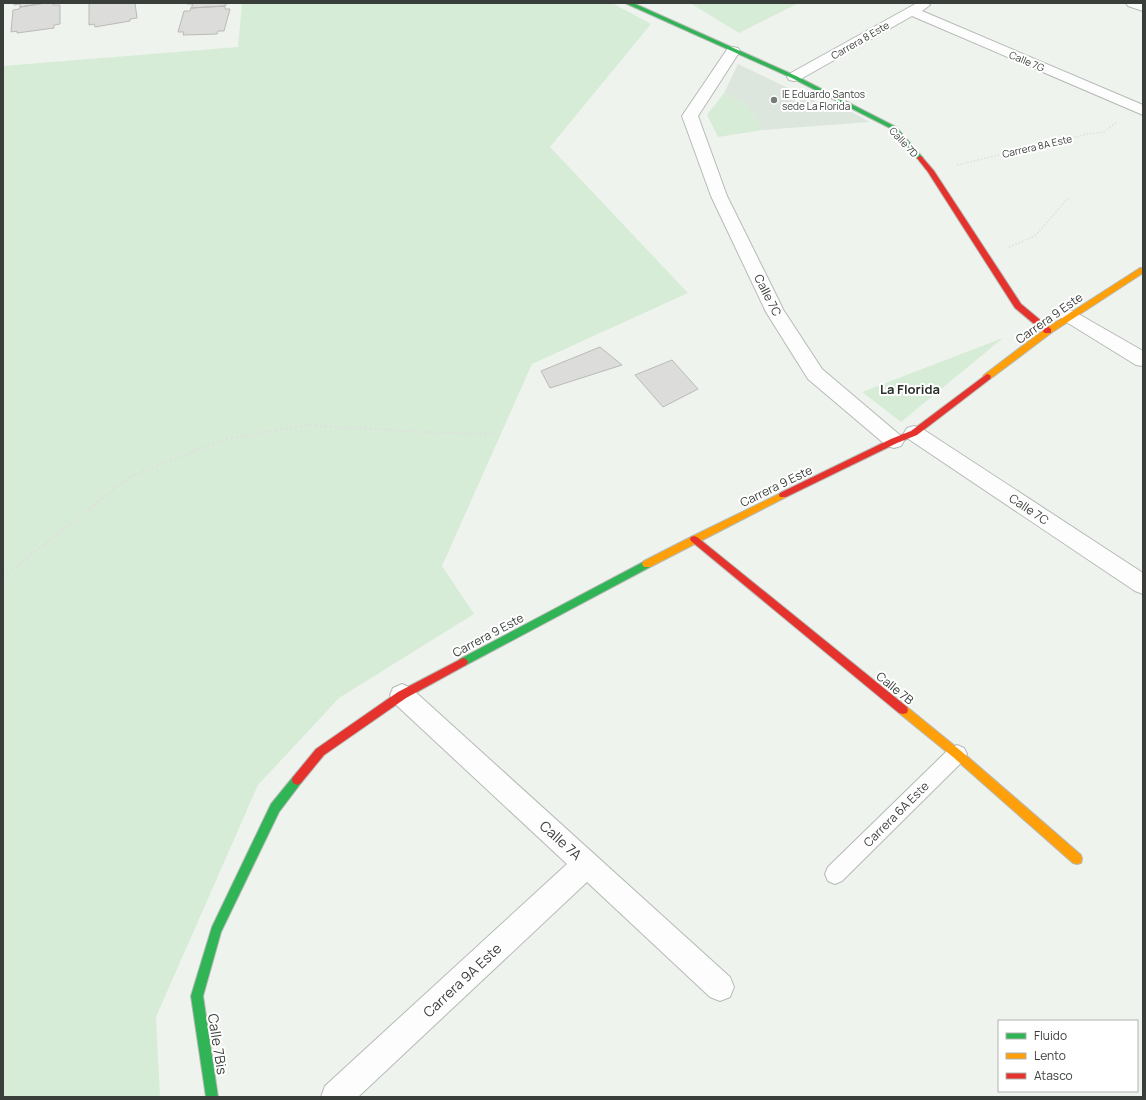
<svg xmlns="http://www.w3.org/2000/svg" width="1146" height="1100" font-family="Manrope,sans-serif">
<rect width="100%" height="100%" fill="#eef3ee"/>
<path fill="#dde6dd" d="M738 64 831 109 842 107 870 122 763 130 747 106 724 93Z"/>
<path fill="#d7ecd7" d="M242 3H612L651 24 550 147 688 293 532 364 442 566 474 614 339 698 258 785 156 1017 160 1097H3V66L238 47Z
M690 3H799L739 33Z
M724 93 747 106 763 130 718 137 707 115Z
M1003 338 901 422 862 392Z"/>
<path fill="#dcdcdb" stroke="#babab9" d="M14 3H45L20 7V4L14 5Z
M46 3H53V5H60V24L54 25V28L17 33V31L11 32 13 10 19 9 20 7Z
M94 3H135L137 18 130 19V21L95 27 94 24 89 25V4Z
M187 3H232L226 4 225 6 191 8 193 4H187Z
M225 6V9H230L224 31H218L217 34 183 35 184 32H178L184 11H190L191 8Z
M600 347 622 365 550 388 541 371Z
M672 360 698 389 663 407 635 375Z"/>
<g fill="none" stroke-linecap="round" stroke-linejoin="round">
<defs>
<path id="lane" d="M957 745 964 748 967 754 964 760 842 881 835 884 828 881 825 874 828 867 950 748Z"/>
<path id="street" d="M917 3H928L930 5 922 11 1143 105V115L912 16 799 80 794 81 789 80 787 77 789 74Z
M1126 3H1143V11L1128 6Z
M733 47 738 48 740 51 698 116 727 196 784 311 822 369 901 436 904 441 901 446 894 448 887 446 808 379 766 312 711 196 682 116 728 48Z
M1069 310 1075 312 1143 351V366L1136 365 1063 320 1060 316 1063 312Z
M914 426 921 428 1143 573V594L1135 591 907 438 904 433 907 428Z
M402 684 411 688 730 977 734 987 730 997 720 1001 710 997 587 882 358 1097H321L325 1086 567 864 393 702 390 695 393 688Z"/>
<path id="fast" d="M625 3H633L796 76 896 127 923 158 918 159 892 129 792 78Z
M647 560 650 561 652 564 650 567 466 665 463 666 460 665 458 662 460 659Z
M297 775 301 777 302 780 301 783 279 812 221 932 203 996 218 1097H206L191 996 212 927 271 804 293 777Z"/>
<path id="slow" d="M1140 268H1143V273L1051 333 990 379H984L983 377 984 375 1045 329Z
M783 492 787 495 786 497 650 567H644L642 564 644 561 691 537Z
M903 706 907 707 961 751 1081 855 1082 859 1081 863 1077 864 1073 863 953 757 899 713 898 710 899 707Z"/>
<path id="jam" d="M920 156 922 157 934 171 1021 304 1051 329V333H1045L1015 308 928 172 917 158Z
M987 374 990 375 991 377 990 379 917 435 897 443 786 497H780L779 495 780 493 891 439 911 431Z
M694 536 697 537 907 707 908 710 907 713 903 714 899 713 691 541 690 539 691 537Z
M463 658 466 659 468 662 466 665 406 698 324 755 301 783 297 785 293 783 292 780 293 777 316 749 398 692Z"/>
</defs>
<use href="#lane" stroke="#b6bab6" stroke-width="2"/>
<use href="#street" stroke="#b6bab6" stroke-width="2"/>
<use href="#fast" stroke="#b6bab6" stroke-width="2"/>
<use href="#slow" stroke="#b6bab6" stroke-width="2"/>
<use href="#jam" stroke="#b6bab6" stroke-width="2"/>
<path stroke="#dedfde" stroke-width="1.5" stroke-dasharray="1.5 2" stroke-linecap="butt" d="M957 165 1088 134 1104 132 1117 122
M1009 247 1035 236 1069 197"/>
<path stroke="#dedfde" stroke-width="2.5" stroke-dasharray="2 3" stroke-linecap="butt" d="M3 577 131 476 225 439 307 425 419 432 495 434"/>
<use href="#lane" fill="#fcfdfc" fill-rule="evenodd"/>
<use href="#street" fill="#fcfdfc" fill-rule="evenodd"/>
<use href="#fast" fill="#30b455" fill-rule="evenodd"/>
<use href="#slow" fill="#ff9f0a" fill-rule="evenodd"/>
<use href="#jam" fill="#e5322d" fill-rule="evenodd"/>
</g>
<circle fill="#797d79" stroke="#fff" stroke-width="1.5" cx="774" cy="100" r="4"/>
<g text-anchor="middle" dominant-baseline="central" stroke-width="4" stroke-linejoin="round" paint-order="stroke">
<g font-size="10" fill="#3a3e3a" stroke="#fff">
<text transform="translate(860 40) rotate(-30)">Carrera 8 Este</text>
<text transform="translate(1027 61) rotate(23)">Calle 7G</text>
<text transform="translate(904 142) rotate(47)">Calle 7D</text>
<text transform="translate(1037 146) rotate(-13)">Carrera 8A Este</text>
</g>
<g font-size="10" fill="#3a3e3a" stroke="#fff" text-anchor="start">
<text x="782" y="94">IE Eduardo Santos<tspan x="782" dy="12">sede La Florida</tspan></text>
</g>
<g font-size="12" fill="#3a3e3a" stroke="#fff">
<text transform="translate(768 295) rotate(63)">Calle 7C</text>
<text transform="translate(1049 318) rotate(-35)">Carrera 9 Este</text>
<text transform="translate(776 486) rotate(-26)">Carrera 9 Este</text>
<text transform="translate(1029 509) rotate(34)">Calle 7C</text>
<text transform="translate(488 635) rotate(-28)">Carrera 9 Este</text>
<text transform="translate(895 688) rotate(39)">Calle 7B</text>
<text transform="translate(896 814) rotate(-45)">Carrera 6A Este</text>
</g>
<g font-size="13" font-weight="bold" fill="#292f29" stroke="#fff">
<text x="910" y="389">La Florida</text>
</g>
<g font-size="14" fill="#3a3e3a" stroke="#fff">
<text transform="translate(561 840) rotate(42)">Calle 7A</text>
<text transform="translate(462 980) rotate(-43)">Carrera 9A Este</text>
<text transform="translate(218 1044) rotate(81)">Calle 7Bis</text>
</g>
</g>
<rect width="1146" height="1100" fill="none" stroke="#3a3e3a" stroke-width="8"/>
<rect x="998" y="1020" width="140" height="72" fill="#ffffff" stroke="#b0b2b0"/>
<rect x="1006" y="1033" width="20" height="6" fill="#30b455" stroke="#b0b2b0"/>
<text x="1034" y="1040" font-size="12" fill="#3a3e3a">Fluido</text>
<rect x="1006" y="1053" width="20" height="6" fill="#ff9f0a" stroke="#b0b2b0"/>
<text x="1034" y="1060" font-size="12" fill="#3a3e3a">Lento</text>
<rect x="1006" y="1073" width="20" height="6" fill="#e5322d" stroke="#b0b2b0"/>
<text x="1034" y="1080" font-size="12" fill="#3a3e3a">Atasco</text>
</svg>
